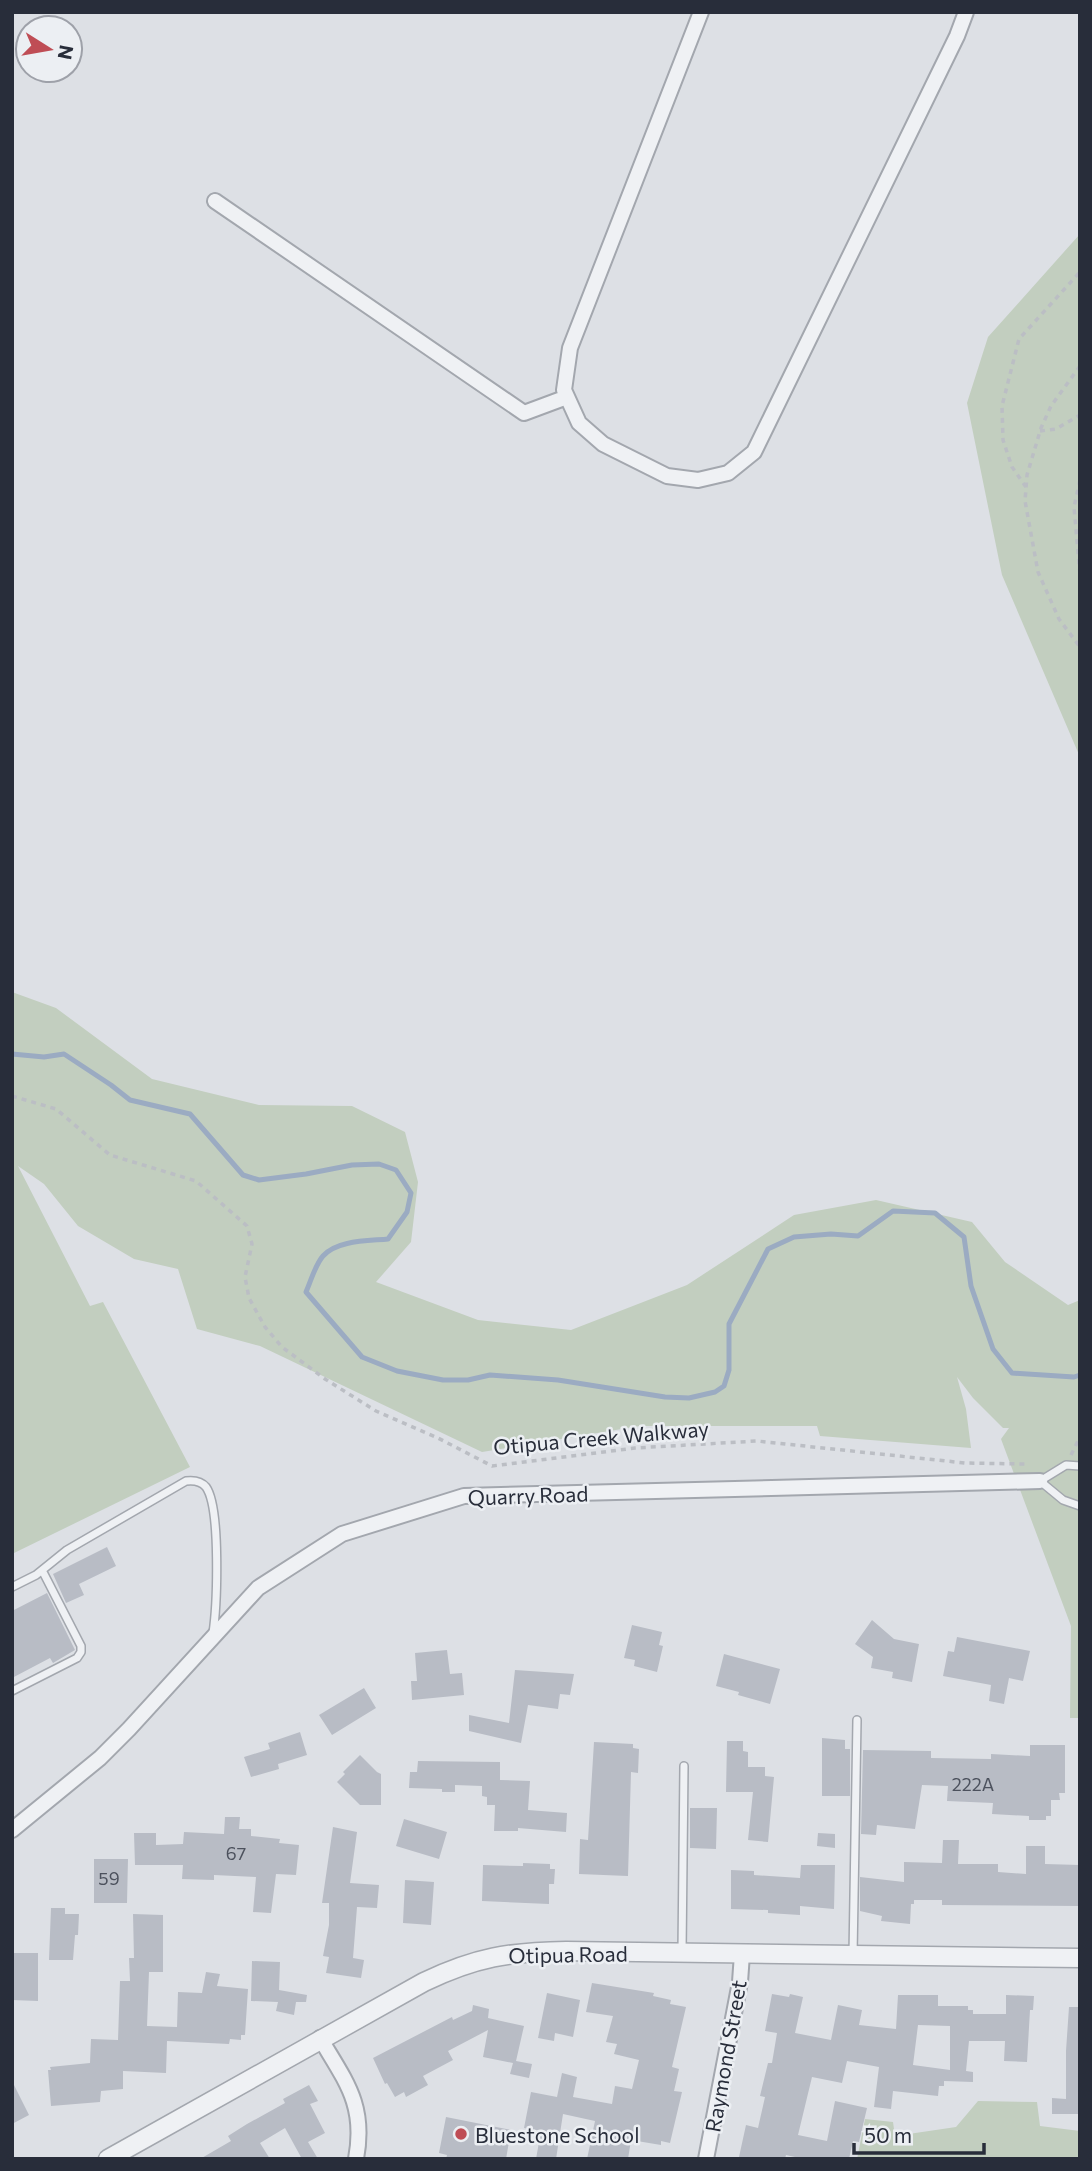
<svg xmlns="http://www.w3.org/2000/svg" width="1092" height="2171" font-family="Commissioner,sans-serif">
<rect width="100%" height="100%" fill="#dde0e5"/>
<path fill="#c2cebf" d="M1080 234V757L1002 575 967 403 988 337Z
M12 992 56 1008 152 1079 259 1105 352 1106 405 1132 418 1182 411 1242 376 1282 478 1320 571 1330 687 1285 794 1215 876 1200 972 1222 1005 1262 1068 1305 1080 1300V1718H1070L1071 1626 1001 1439 1009 1428H1003L973 1398 957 1377 966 1409 971 1448 820 1436 817 1426H640L482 1452 260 1346 197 1329 178 1269 134 1259 78 1226 44 1184 18 1166 90 1306 103 1302 190 1467 12 1554Z
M978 2101 1037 2102 1040 2126 1080 2131V2159H857L865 2119 893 2122 895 2136 956 2127Z"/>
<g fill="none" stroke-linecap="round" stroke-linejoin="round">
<path stroke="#9babc2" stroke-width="5" d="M12 1054 44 1057 64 1054 111 1085 130 1100 190 1114 243 1175 259 1180 306 1174 352 1165 379 1164 396 1170 411 1193 407 1212 388 1239C368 1241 337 1240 323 1256 315 1265 311 1281 306 1292L362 1357 397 1371 443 1380H468L490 1375 558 1380 665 1397 689 1398 715 1392 724 1386 729 1370V1324L768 1249 794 1237 831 1234 858 1236 893 1211 935 1213 964 1237 971 1286 993 1349 1012 1373 1074 1377 1080 1375"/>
</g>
<path fill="#b8bcc5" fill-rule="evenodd" d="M107 1547 116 1566 79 1584 84 1595 66 1603 53 1574Z
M47 1593 75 1650 53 1663 50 1658 12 1678V1611Z
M872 1620 894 1639 919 1644 912 1682 892 1678 893 1672 871 1668 873 1657 855 1644Z
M632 1625 662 1632 659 1645 663 1646 657 1672 634 1666 635 1660 624 1658Z
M957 1637 1030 1651 1023 1681 1009 1678 1004 1704 989 1701 991 1685 943 1676 948 1651 954 1652Z
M447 1650 450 1674 462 1673 464 1695 412 1700 411 1681H417L415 1653Z
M724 1654 780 1669 770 1704 738 1695 739 1692 716 1686Z
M515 1670 574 1674 570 1695 560 1694 558 1709 528 1705 521 1743 469 1731V1715L509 1723Z
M364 1688 376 1708 332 1735 319 1715Z
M300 1732 307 1755 278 1764 279 1769 251 1777 244 1757 270 1749 268 1743Z
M822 1738 845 1740V1749H850V1796H822Z
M727 1741H743V1751L748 1752V1767H765V1776L774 1777 768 1842 748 1840 753 1792H726Z
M594 1742 633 1744V1748L639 1749 638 1773 631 1772 628 1876 579 1874 580 1839 588 1840Z
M1030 1745H1065V1793H1059L1060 1800H1051V1816H1046V1820H1029V1816L992 1814 993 1803 947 1801 948 1786 922 1785 915 1829 877 1825 876 1835 861 1834 863 1750 931 1751V1758L991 1759V1754L1030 1756Z
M360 1755 377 1772 381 1774V1805H360L337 1782 345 1774 343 1772Z
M418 1761 500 1762V1780L530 1781 528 1810 567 1813 566 1832 518 1828V1831H494L495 1805H487V1797L482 1796V1786L455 1785V1792H442V1789L409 1788 410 1772H417Z
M690 1808H717L716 1849 690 1848Z
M225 1817H240L239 1829H251V1836L280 1839 279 1843 299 1845 296 1875 276 1874 271 1913 253 1912 256 1877 214 1875V1880L182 1879 183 1865H135L134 1833H156V1845L183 1844 184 1832 224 1834Z
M404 1819 447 1832 439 1859 396 1846Z
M333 1827 357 1832 350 1883 379 1885 377 1908 357 1907 353 1958 364 1960 361 1978 326 1973 329 1957 323 1956 329 1925V1903H322Z
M818 1833 835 1834V1848L817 1846Z
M943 1840H959L958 1864H998V1872L1026 1874V1846H1045V1864L1080 1865V1906L942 1905V1900H914V1904H911L910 1924 881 1921 882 1916 860 1911V1877L904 1882V1862L942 1863Z
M94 1859H128L127 1903H94Z
M523 1863 550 1864V1869H555L554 1884H549V1904L482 1901 483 1865 523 1866Z
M801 1865H835L834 1909 800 1906V1915L768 1913V1910L731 1909V1870L754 1871V1875L800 1878Z
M405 1880 434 1882 431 1925 403 1923Z
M51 1908H65V1914H79L78 1935H75L73 1960H49Z
M133 1914 163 1915V1972H149L147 2026 177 2027 178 1992 202 1993 206 1972 220 1974 217 1986 248 1989 245 2035H241V2040L230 2039 229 2044 167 2041 166 2073 123 2071V2089L101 2091 100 2102 51 2106 48 2070H51L50 2067 90 2063 91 2039 118 2040 120 1981H130L129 1958H134Z
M12 1953H38V2001L12 2000Z
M252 1961 280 1962 279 1990 307 1995 306 2002H296L294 2015 276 2011 278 2002 251 2001Z
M592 1983 654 1993 653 1996 671 2000 670 2004 686 2007 672 2067 679 2069 674 2091 682 2092 670 2143 661 2141V2145L631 2140 628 2159H587L595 2121 563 2114 556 2159H536L541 2131 524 2128 531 2092 557 2097 562 2073 577 2077 573 2097 612 2104 615 2086 632 2089 639 2060 614 2054 617 2044 606 2042 613 2016 586 2012Z
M547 1993 580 2000 573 2037 555 2033 554 2041 538 2038Z
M772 1994 789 1997 790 1994 803 1997 795 2033 831 2040 838 2005 862 2010 859 2025 896 2029 898 1995H938V2006H968V2010H973V2014H1006V1995L1034 1996 1033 2010H1030L1027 2062 1004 2061 1005 2041H969L966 2071 973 2072V2082L944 2081V2086H939L938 2096 893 2091 891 2109 874 2107 879 2067 847 2061 842 2083 812 2077 798 2135 827 2141 835 2101 867 2108 859 2142 853 2141 849 2159H804L786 2155 785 2159 739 2157 746 2125 758 2128 765 2097 760 2096 768 2063H772L777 2033 765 2031ZM918 2025 950 2026V2070L913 2065Z
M473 2005 489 2009 488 2018 524 2026 516 2061 532 2064 529 2078 510 2074 513 2063 483 2057 488 2030 448 2051 453 2060 423 2076 428 2085 406 2097 404 2092 395 2097 387 2083 385 2084 373 2058 452 2017 453 2020 472 2011Z
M1069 2007H1080V2114H1052V2098L1066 2099V2051Z
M12 2081 29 2115 12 2124Z
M309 2085 318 2101 310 2104 325 2133 308 2142 318 2159H302L285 2128 260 2143 270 2159H200L231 2141 228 2136 247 2124 285 2103 283 2099Z
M446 2117 511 2130 506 2159H446L447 2155 439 2153Z"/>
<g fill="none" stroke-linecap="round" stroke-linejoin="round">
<defs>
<path id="service" d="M1080 1466 1066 1465 1040 1481 1063 1500 1080 1506
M12 1587 36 1575 67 1550 186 1481C194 1480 201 1481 206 1487 221 1508 217 1606 213 1633
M12 1691 77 1658 81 1652V1646L42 1570
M682 1952 684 1766
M853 1955 857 1720"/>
<path id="minor" d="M701 12 570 348 564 390 579 423 603 444 667 476 698 480 728 473 754 452 957 36 966 12
M215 201 524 413 567 397
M12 1830 100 1758 129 1729 258 1588 342 1534 464 1496 1040 1481
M320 2038C346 2082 366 2105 356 2159
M706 2159 740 1982 742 1954"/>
<path id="tertiary" d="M108 2159 424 1982C476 1957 509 1952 566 1951L1080 1958"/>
</defs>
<use href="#service" stroke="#a3a7ae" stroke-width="10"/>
<use href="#minor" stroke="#a3a7ae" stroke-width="18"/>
<use href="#tertiary" stroke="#a3a7ae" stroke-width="21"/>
<path stroke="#bbbec4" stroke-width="3.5" stroke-dasharray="5 5" stroke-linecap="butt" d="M1080 366 1051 406 1041 428 1027 475 1025 501 1038 572 1059 619 1080 647
M1040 431 1056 429 1080 415
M1080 480 1074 507 1080 575
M1026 487 1012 467 1003 440 1002 406 1019 339 1080 272
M12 1096 56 1109 110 1155 196 1181 247 1226 252 1244 245 1277 249 1298 265 1327 282 1347 325 1379 376 1411 438 1438 492 1466 635 1448 757 1441 965 1463 1027 1464
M1071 1455 1080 1437"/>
<use href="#service" stroke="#eff1f4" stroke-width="7"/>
<use href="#minor" stroke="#eff1f4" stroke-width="14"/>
<use href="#tertiary" stroke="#eff1f4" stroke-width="18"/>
</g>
<circle fill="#bf4d55" stroke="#eceff3" stroke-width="2.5" cx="461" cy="2134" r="7"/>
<g text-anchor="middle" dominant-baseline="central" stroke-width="5" stroke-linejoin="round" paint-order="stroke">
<g font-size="18" fill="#4c515d">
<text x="973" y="1784">222A</text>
<text x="236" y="1853">67</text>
<text x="109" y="1878">59</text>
</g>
<g font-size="21" fill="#282d3a" stroke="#eceff3">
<text transform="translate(601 1437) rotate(-5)">Otipua Creek Walkway</text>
<text transform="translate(528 1495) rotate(-2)">Quarry Road</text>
<text transform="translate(568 1954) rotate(-1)">Otipua Road</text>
<text transform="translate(725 2056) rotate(-80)">Raymond Street</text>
</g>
<g font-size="21" fill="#282d3a" stroke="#eceff3" text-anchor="start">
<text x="475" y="2134">Bluestone School</text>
</g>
</g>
<rect width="1092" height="2171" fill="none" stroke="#282d3a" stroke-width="28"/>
<g transform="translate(49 49) rotate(101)"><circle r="33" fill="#eceff3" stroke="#9ea1a9" stroke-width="2"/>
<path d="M0-5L12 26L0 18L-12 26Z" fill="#bf4d55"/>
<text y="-10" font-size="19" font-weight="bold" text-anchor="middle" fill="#282d3a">N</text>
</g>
<path d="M854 2143v10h130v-10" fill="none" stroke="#282d3a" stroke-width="3.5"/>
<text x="864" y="2143" font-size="21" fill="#282d3a" stroke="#eceff3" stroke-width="5" paint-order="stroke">50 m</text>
</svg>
